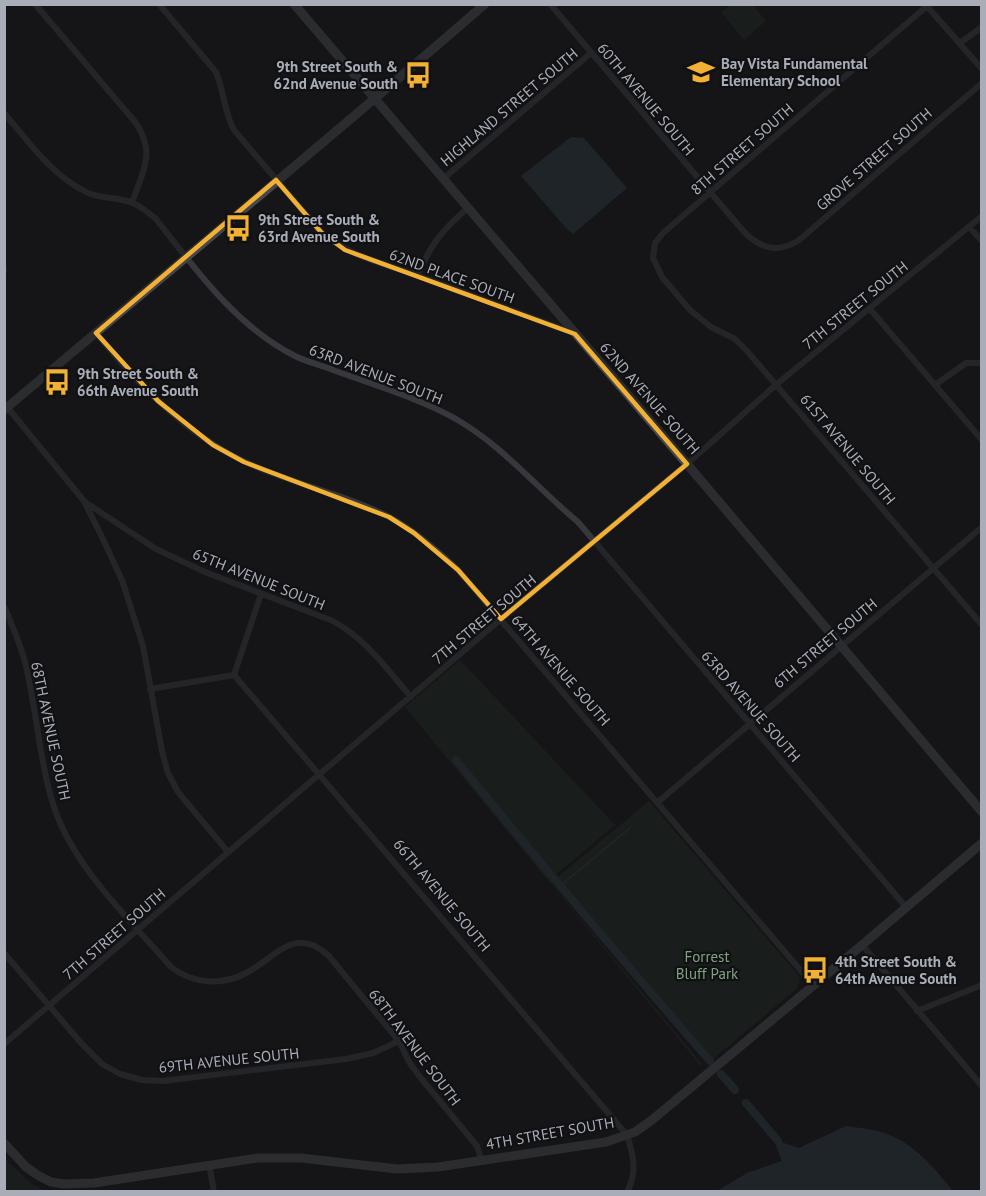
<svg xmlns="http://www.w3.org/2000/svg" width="986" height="1196" font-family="'PT Sans',sans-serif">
<rect width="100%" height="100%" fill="#161618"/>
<path fill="#1e261f" d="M730 5H753L766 21 744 40 721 12Z
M460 660 615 825 552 878 551 883 702 1064 700 1065 405 707Z
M649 801 799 976 800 982 796 989 713 1059 705 1061 554 880Z
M4 1158 31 1183 45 1191H5Z"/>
<path fill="#2c353c" d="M571 137 584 138 627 188 573 234 566 228 521 176Z
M846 1126C859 1128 875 1129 887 1134 916 1145 934 1168 953 1191H717L747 1173 782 1161 775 1143 778 1141 799 1148Z"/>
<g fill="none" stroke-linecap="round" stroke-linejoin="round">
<path stroke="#2c353c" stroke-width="2" d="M559 887 630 828"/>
<path stroke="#2c353c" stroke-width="8" d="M456 760C539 862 624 962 710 1061
M721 1074 735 1090
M746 1103 778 1141"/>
<path stroke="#37383d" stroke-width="6" d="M35 4 136 123C156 154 143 170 132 203
M159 4 216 72C224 91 224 112 234 130L321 232C352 258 385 263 422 277 473 295 523 315 574 333
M550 4 745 233C762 249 777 253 798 241L982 83
M925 4 982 69
M927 6 663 233 655 243 653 258 662 277 690 310 711 327 735 339 747 351 982 625
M960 43 982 27
M4 113C29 142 52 176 88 193 102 199 119 197 133 203 142 207 149 213 156 219 196 270 236 326 295 356 307 362 321 365 333 370 374 385 418 398 456 419 504 447 536 487 578 522L906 907
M443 179 591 53
M969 227 982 241
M4 269V271
M418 275C430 245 443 229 468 208
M870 309 982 440
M96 333C138 384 183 432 243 461 290 484 343 493 389 517 415 531 437 550 458 570L814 986
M935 385 966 363H982
M8 408 84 501 102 537 122 580 143 646 162 751 168 773 178 792 228 852
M85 502 156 549 205 572 333 621C367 640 386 668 411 697
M4 606C12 625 20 643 25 662 37 711 39 762 55 810 75 868 131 921 171 967 193 984 222 986 246 973 276 958 293 925 328 955L399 1041 409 1062 420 1077 477 1146 482 1161
M234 675 627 1135C633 1154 638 1172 627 1192
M150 689 234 675 261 594
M658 802 982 527
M862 945 982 1086
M4 953 82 1044 102 1064 120 1074 142 1080 163 1081 346 1059 373 1053 399 1041
M917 1011 982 985
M4 1044 501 619 687 464 777 384 982 216
M209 1164 214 1192"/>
<path stroke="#45474d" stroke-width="9" d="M294 4 687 464 982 812
M4 410C164 275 326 142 485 4
M4 1143 26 1167 39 1176 51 1182 64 1184 94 1183 258 1158H301L397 1169 438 1167 606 1142 635 1132 652 1120 862 945 982 843"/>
</g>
<path d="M0 0H986V1196H0ZM276 180 321 232 345 250 575 334 687 464 501 619 458 570 414 533 389 517 244 462 213 445 158 401 96 333Z" fill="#161618" fill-opacity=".55" fill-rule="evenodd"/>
<path fill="none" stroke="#f2b134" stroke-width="4.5" stroke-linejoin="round" d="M276 180 321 232 345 250 575 334 687 464 501 619 458 570 414 533 389 517 244 462 213 445 158 401 96 333Z"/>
<defs>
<symbol id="school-bare" viewBox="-9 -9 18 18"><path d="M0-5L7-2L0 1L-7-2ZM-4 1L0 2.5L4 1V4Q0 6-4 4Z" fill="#f2b134" stroke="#111113" stroke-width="2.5" paint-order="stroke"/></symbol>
<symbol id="bus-bare" viewBox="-9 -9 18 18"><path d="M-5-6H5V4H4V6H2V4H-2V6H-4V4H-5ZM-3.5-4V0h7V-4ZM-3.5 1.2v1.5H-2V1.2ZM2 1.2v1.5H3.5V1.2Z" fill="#f2b134" stroke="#111113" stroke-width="2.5" paint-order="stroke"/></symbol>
</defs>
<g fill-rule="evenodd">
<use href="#school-bare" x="682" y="53" width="38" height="38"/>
<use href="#bus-bare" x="399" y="56" width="38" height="38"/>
<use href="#bus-bare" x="219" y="209" width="38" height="38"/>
<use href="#bus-bare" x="38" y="363" width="38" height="38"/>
<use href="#bus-bare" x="796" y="951" width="38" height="38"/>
</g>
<g text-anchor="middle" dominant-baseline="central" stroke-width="4.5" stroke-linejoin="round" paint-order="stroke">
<g font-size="15" font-weight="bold" fill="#a8adb8" stroke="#111113" text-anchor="start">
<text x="721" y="63">Bay Vista Fundamental<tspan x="721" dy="17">Elementary School</tspan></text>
<text x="398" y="66" text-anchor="end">9th Street South &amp;<tspan x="398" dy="17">62nd Avenue South</tspan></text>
<text x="258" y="219">9th Street South &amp;<tspan x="258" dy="17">63rd Avenue South</tspan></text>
<text x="77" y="373">9th Street South &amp;<tspan x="77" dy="17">66th Avenue South</tspan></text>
<text x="835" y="961">4th Street South &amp;<tspan x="835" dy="17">64th Avenue South</tspan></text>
</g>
<g font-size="15" fill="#a8adb8" stroke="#111113">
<text transform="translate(646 99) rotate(50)">60TH AVENUE SOUTH</text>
<text transform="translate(509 107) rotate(-40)">HIGHLAND STREET SOUTH</text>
<text transform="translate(742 149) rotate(-41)">8TH STREET SOUTH</text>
<text transform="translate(874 159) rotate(-41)">GROVE STREET SOUTH</text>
<text transform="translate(452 276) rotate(20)">62ND PLACE SOUTH</text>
<text transform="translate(855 305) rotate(-39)">7TH STREET SOUTH</text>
<text transform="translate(376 374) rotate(21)">63RD AVENUE SOUTH</text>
<text transform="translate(650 398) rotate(49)">62ND AVENUE SOUTH</text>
<text transform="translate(848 449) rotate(50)">61ST AVENUE SOUTH</text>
<text transform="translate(259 579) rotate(22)">65TH AVENUE SOUTH</text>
<text transform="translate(484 619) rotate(-40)">7TH STREET SOUTH</text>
<text transform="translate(825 643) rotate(-40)">6TH STREET SOUTH</text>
<text transform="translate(561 670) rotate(49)">64TH AVENUE SOUTH</text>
<text transform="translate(751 706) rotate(49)">63RD AVENUE SOUTH</text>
<text transform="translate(51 731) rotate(78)">68TH AVENUE SOUTH</text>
<text transform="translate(442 895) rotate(50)">66TH AVENUE SOUTH</text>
<text transform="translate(114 934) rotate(-41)">7TH STREET SOUTH</text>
<text transform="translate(415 1047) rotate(53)">68TH AVENUE SOUTH</text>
<text transform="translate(229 1060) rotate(-6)">69TH AVENUE SOUTH</text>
<text transform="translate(550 1133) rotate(-10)">4TH STREET SOUTH</text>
</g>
<g font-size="15" fill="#7fa381" stroke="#111113">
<text x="707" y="956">Forrest<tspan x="707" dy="17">Bluff Park</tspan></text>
</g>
</g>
<rect width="986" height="1196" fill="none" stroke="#a8adb8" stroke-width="12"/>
</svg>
